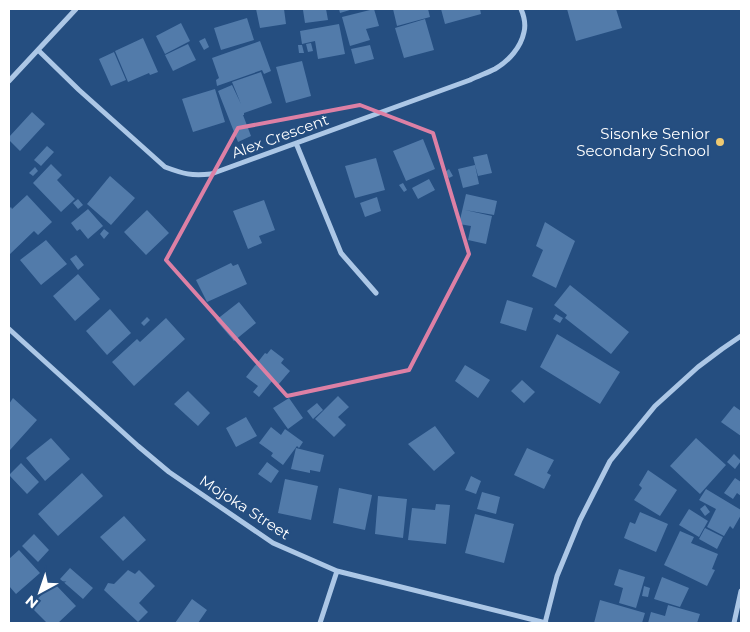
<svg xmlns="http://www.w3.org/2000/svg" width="750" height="632" font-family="Montserrat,sans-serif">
<rect width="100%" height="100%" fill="#254e80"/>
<path fill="#527baa" d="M256 9H284L286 24 260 28Z
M304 9H326L328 20 305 23 303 10Z
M339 9H353L340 13Z
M374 9 379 26 366 29 370 40 350 46 342 17Z
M393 9H428L430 17 397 26Z
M441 9H480L481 14 445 24Z
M567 9H616L622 28 576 41Z
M247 18 254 40 221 50 214 28Z
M425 19 434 50 404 58 395 28Z
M181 23 190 41 165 54 156 36Z
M339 24 345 54 318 59 315 41 302 44 300 31Z
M143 38 158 72 150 75 149 73 128 82 115 51Z
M205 38 209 47 204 50 199 41Z
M260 41 271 71 264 74 262 70 217 86 216 80 219 78 212 58Z
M311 43 313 51 308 52 306 44Z
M188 44 196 60 173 71 165 55Z
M298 45H302L304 53H299Z
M370 45 374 59 355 64 351 49Z
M114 52 126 80 111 86 99 59Z
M302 61 311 96 286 103 276 67Z
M261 72 272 103 244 113V115H243L251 136 238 142 218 91 232 85 241 104 232 82Z
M215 89 225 122 193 132 182 99Z
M32 112 45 124 20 151 9 140V137Z
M423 139 435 169 406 181 393 151Z
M47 146 54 152 41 166 34 160Z
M487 154 492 173 478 176 473 157Z
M376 158 385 190 355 198 345 166Z
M51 164 62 175 57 180 75 199 61 212 33 183Z
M475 165 479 184 463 188 458 169Z
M35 167 38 171 33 176 29 173Z
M449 169 453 176 449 178 445 172Z
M110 176 135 198 111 225 87 204Z
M429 179 435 190 418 199 412 188Z
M403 183 407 190 404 192 399 185Z
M466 194 497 201 494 215 465 210 492 216 486 244 468 240 471 226 459 224Z
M27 195 52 222 38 235 34 231 9 255V209L11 207 12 209Z
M377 197 381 211 365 217 360 203Z
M78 199 83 205 78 209 73 203Z
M264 200 275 230 259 236 262 243 248 249 233 211Z
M88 209 103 226 88 239 80 229 77 231 71 223Z
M147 210 169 233 146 255 124 232Z
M545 222 575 241 556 288 532 276 543 250 536 246Z
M104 229 109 233 104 239 100 234Z
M46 240 67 264 41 285 20 260Z
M76 255 84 265 78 270 70 259Z
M231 263 233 266 238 264 247 284 207 302 196 280Z
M78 274 100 299 75 321 53 296Z
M570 285 629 332 611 354 565 318 567 315 554 305Z
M507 300 533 308 526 331 500 323Z
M239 302 256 323 234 341 216 320Z
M110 309 131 333 107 355 86 331Z
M556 314 563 318 560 323 553 319Z
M147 317 150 320 144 326 141 323Z
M166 318 185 339 134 386 112 362 137 339 140 342Z
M557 334 620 372 600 404 540 367Z
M271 349 284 359 281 363 290 371 278 385 273 380 259 397 253 392 258 386 246 377 265 353 267 354Z
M465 365 490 380 478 398 455 381Z
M522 380 535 392 524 403 511 391Z
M188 391 210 413 198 426 174 404Z
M338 396 349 407 338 417 346 425 334 437 315 419Z
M13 398 37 420 10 450 9 448V404Z
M289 398 303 418 288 429 273 408Z
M317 403 323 410 313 419 307 411Z
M734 406 741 411V436L721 422Z
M246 417 257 436 236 447 226 428Z
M435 426 455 453 434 471 408 444Z
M271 427 281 435 285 429 303 442 299 448 297 446 283 465 271 456 273 453 259 443Z
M51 438 70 459 45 481 26 458Z
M696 438 726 465 700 494 670 466Z
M296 448 324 455 320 472 310 470V473L291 469Z
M527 448 554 460 547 473 551 475 544 489 514 475Z
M734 454 741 461 735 469 727 462Z
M267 462 279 471 271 483 258 474Z
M21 463 39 482 27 494 9 475Z
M648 470 677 490 660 516 634 500 642 488 639 485Z
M82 473 103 496 58 536 38 514Z
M471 476 481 481 476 494 465 490Z
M735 478 741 482V496L737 493 733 499 724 493Z
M285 479 318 486 311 520 278 513Z
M339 488 372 495 365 530 333 523Z
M706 489 741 510V515L733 529 730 526 724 536 707 527 716 509 699 500Z
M482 492 500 497 496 514 477 509Z
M378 496 407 499 403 538 375 534Z
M436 504 450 505 446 544 408 540 412 508 435 510Z
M705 505 710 512 705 516 700 509Z
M689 509 708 521 699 537 679 525Z
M640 512 668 524 656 552 624 538 630 522 635 524Z
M475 514 514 524 504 563 465 553Z
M124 516 146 540 123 561 100 537Z
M705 528 723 537 717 549 699 539Z
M680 531 694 537 691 543 718 554 712 569 715 570 707 586 664 565Z
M34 534 49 550 38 562 22 546Z
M19 550 40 573 16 594 9 586V559Z
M70 568 93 588 83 599 60 579Z
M619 569 645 577 636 608 619 603 623 588 614 585Z
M128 570 135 574 139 570 155 586 139 603 148 612 138 622 104 590 108 583 114 584Z
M662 577 689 588 680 607 654 599Z
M54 583 76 606 58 623H47L30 606Z
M644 586 650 588 648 597 642 596Z
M192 599 207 610 198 623H175Z
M600 600 645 613 642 623H594Z
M668 605 700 614 697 623H648L651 612 665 616Z"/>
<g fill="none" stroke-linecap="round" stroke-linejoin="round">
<path stroke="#acc7e6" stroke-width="5" d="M38 50 79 90 165 167C184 174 191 176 211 174L470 80C478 76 487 73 495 69 509 61 521 47 524 32 526 24 524 16 521 9
M9 81 76 9
M296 143 341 253 376 293
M9 329 138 446 169 472 273 543 337 571 546 623
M320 623 337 571
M545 623 557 576 580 520 610 461 655 406 698 367 722 349 741 336
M734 623 741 591"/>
</g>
<path fill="none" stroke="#dd80a5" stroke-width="4" stroke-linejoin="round" d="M360 105 433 133 469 254 409 370 287 396 166 260 238 128Z"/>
<circle fill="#efc971" stroke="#254e80" stroke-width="2" cx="720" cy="142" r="5"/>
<g text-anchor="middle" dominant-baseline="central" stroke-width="4" stroke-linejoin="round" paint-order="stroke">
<g font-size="15" fill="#fff" stroke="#254e80" text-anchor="end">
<text x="710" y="133">Sisonke Senior<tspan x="710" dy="17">Secondary School</tspan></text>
</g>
<g font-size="15" fill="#fff" stroke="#254e80">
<text transform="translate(280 136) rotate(-20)">Alex Crescent</text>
<text transform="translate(245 507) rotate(33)">Mojoka Street</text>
</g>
</g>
<rect width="750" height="632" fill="none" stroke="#ffffff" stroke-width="20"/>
<g transform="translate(40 592) rotate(220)" stroke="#254e80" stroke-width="4" paint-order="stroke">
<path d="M0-4L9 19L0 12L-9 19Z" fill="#ffffff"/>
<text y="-8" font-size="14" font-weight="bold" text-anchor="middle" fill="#ffffff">N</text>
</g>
</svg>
